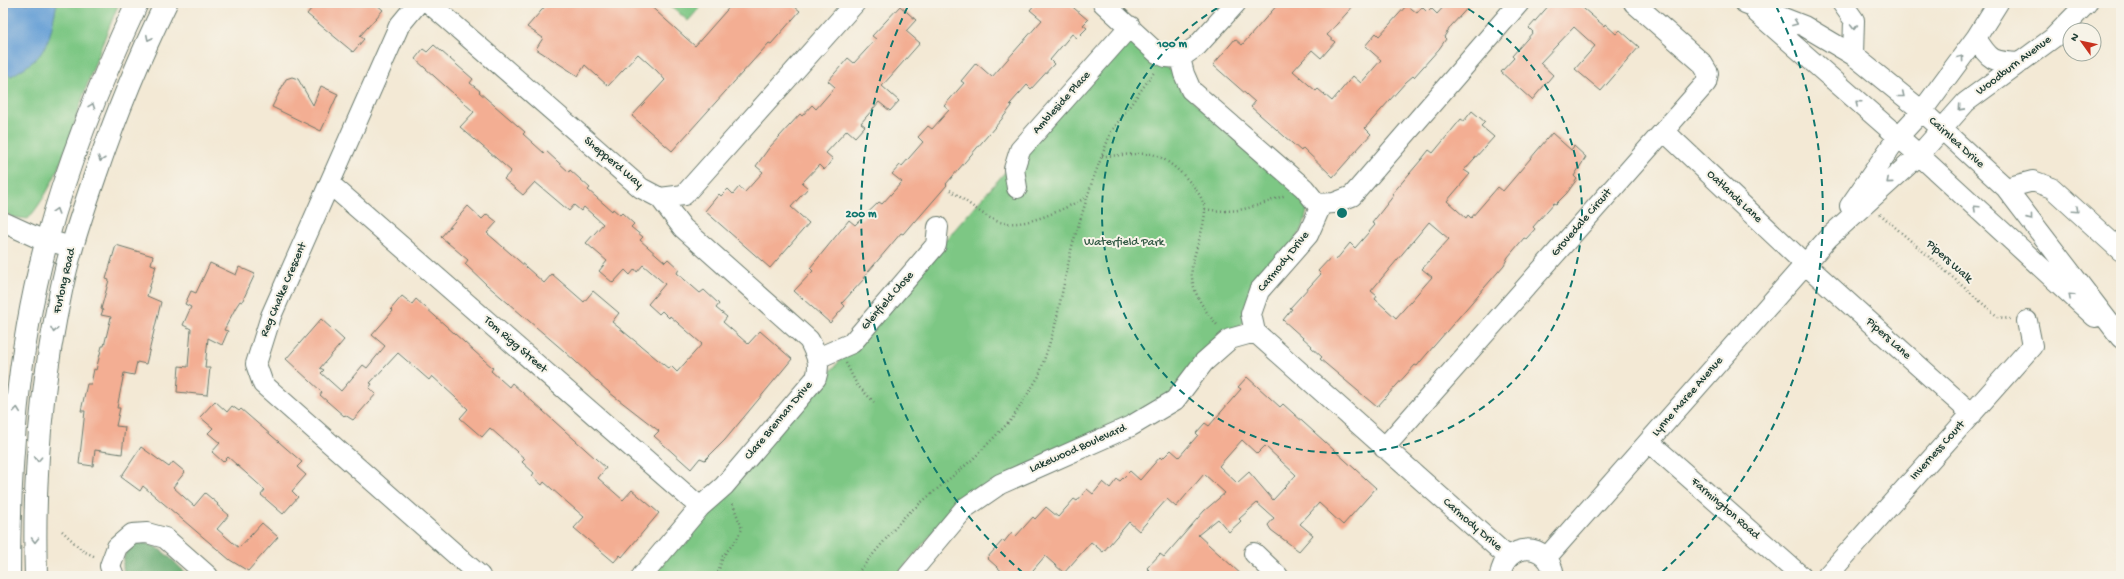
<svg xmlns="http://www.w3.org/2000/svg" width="2124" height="579" font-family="'Gochi Hand',sans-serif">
<rect width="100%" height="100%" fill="#f7f3e8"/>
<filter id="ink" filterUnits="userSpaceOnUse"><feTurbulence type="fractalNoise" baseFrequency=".025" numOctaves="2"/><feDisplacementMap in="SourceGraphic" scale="8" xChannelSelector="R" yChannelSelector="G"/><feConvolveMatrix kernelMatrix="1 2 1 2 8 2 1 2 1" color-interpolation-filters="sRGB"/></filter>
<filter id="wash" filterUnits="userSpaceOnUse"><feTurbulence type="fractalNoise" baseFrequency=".012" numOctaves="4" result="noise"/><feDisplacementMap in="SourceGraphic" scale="16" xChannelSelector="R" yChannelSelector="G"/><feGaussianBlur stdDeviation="0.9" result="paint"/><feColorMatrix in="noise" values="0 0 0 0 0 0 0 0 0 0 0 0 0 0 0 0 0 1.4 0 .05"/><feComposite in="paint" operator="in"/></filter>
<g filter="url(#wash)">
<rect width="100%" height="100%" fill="#f3e9d5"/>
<path fill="#7dc784" stroke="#4e825c" d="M3 3H119C107 32 95 62 85 91 70 135 59 183 28 219L11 217 3 210Z
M668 3H704L688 21Z
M1127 33 1173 72 1182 91 1305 199 1308 207 1303 228 1244 322 1199 359 1172 394 1131 418 958 503 896 576H651Z"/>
<path fill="#66ac72" stroke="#427453" d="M136 542C158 541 174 562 189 576H125C120 561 124 551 136 542Z"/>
<path fill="#68a0d6" stroke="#446e85" d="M3 3H57C48 44 50 54 11 76L3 73Z"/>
<g id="blocks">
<path fill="#f3ae93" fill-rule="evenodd" d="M316 3H375L383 10 360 36 364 39 353 52 307 14Z
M548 3H647L695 46 733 3H790L800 11 771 44 769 43 672 151 632 116 665 80 657 71 638 54 608 86 585 65 578 76 536 49 543 38 527 27Z
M1036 3H1068L1088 20 1083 25 1087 28 1077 38 1072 34 1050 60 1054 64 1031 89 1027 85 1010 104 1012 106 1001 120 946 184 947 185 915 222 914 221 903 234 901 233 863 278 864 279 842 303 845 306 830 323 794 291 813 271 810 268 849 220 855 225 879 202 882 204 902 182 892 174 900 165 902 166 923 142 918 137 928 126 932 129 949 110 944 106 964 83 961 81 976 63 992 77 1042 20 1030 10Z
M1279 3H1356L1327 35 1335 42 1321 58 1312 50 1293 71 1316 91 1318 89 1332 101 1353 76 1361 83 1381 60 1365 46 1376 33 1379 36 1407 5 1417 13 1422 7 1427 12 1431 8 1437 14 1447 3H1472L1451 26 1444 37 1446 39 1439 49 1414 77 1413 76 1406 82 1365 128 1371 134 1333 177 1303 148 1301 151 1251 107 1255 102 1213 65 1235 39 1242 45Z
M1551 3H1577L1604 26 1605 24 1616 34 1620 30 1639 47 1601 91 1575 69 1595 46 1574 27 1540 63 1553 75 1532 100 1501 72 1514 58 1512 56 1533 32 1529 28Z
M900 6 916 20 906 31 920 43 882 86 899 101 890 111 879 102 861 123 865 126 855 137 847 130 826 153 833 159 824 170 819 165 802 183 808 188 791 207 809 223 770 268 705 211 719 194 721 196 728 189 733 194 739 187 745 192 763 172 756 166 769 148 800 114 802 116 812 105 816 109 835 87 828 81 848 58 854 63 876 39 872 36Z
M434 45 473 79 470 83 480 91 479 92 525 132 523 134 544 153 546 151 569 172 570 170 590 188 588 190 612 211 613 209 620 215 622 213 634 224 631 227 643 237 640 240 665 262 668 259 679 269 677 273 700 293 704 290 719 304 716 308 727 317 723 322 748 344 760 331 792 359 725 440 705 460 700 458 691 469 654 436 659 431 610 393 564 351 487 285 465 264 468 260 441 237 468 206 482 219 487 214 497 222 487 233 526 267 544 283 552 274 584 302 593 291 619 313 612 322 669 369 671 366 677 372 702 344 670 316 669 318 662 311 659 314 648 304 665 284 643 265 637 272 635 269 630 275 625 270 613 283 599 271 607 261 586 243 603 224 584 207 581 211 574 205 569 211 535 182 523 195 504 179 511 171 460 127 474 112 415 59 423 49 427 52Z
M292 77 298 79 313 105 321 86 338 94 321 131 272 107 286 79Z
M1472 111 1485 122 1481 126 1494 137 1464 170 1470 174 1447 201 1466 218 1468 215 1471 218 1498 187 1503 191 1552 133 1571 150 1574 146 1586 157 1574 176 1577 179 1567 193 1556 204 1554 203 1533 227 1535 229 1526 239 1524 238 1508 257 1504 265 1421 361 1417 366 1415 365 1377 407 1320 359 1322 357 1311 347 1312 346 1283 320 1292 309 1290 308 1321 274 1318 271 1332 256 1336 260 1350 243 1355 248 1375 225 1372 223 1394 195 1392 194 1421 160 1429 150 1433 153 1461 119 1464 121ZM1429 222 1449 239 1422 269 1432 277 1396 318 1375 299 1377 296 1371 291Z
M116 245 153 256 151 264 156 266 147 296 161 302 146 364 137 362 134 375 124 373 117 408H120L116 426 125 427 122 454 95 450 93 466 79 464 85 411H81L87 384H91L94 369 96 370 102 346H104L111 317 101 315 103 310 101 309 109 280 106 279Z
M210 263 236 275 239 267 255 274 242 302 240 301 236 307 224 330 228 331 222 345 208 338 205 368H210L207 395 177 392 179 366 188 367 191 329 183 325 191 307 185 304 191 291 196 293Z
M402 296 412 304 416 299 493 368 491 371 509 387 512 383 606 468 598 478 623 500 632 490 659 513 622 557 620 555 614 562 574 528 584 517 544 482 542 485 532 476 534 473 522 462 525 459 490 428 482 437 460 418 468 409 432 376 429 380 398 353 370 383 372 384 369 388 376 394 353 420 345 415 344 416 320 395 322 392 286 359 321 319 344 340 320 368 324 370 321 373 341 391 363 365 367 368 385 346 372 335 393 311 391 309Z
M1247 377 1280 407 1283 404 1376 488 1343 525 1319 503 1300 524 1313 535 1299 551 1271 530 1268 525 1274 518 1257 503 1239 519 1241 521 1229 532 1218 519 1198 535 1243 576H1155L1147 568 1160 554 1164 557 1204 511 1225 493 1204 474 1176 507 1167 499 1139 531 1129 522 1103 552 1091 542 1064 573 1045 556 1028 576H1007L987 558 1003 540 1004 542 1012 532 1016 536 1033 517 1035 519 1046 507 1058 517 1074 499 1077 501 1087 489 1093 494 1103 482 1110 488 1117 479 1120 481 1130 471 1140 480 1160 457 1162 459 1171 450 1179 457 1198 435 1196 433 1205 423 1209 426 1241 389 1238 387ZM1242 440 1257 454 1265 446 1296 475 1273 500 1249 472 1237 483 1219 466Z
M215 401 227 412 232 406 239 411 241 409 302 462 297 467 306 475 292 491 298 497 283 514 261 495 265 490 228 457 223 462 212 452 220 443 208 433 213 428 200 417Z
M141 447 169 467 173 462 185 472 173 487 194 506 205 493 218 504 217 505 229 515 217 529 239 548 262 523 278 537 248 571 230 560 143 486 140 491 121 477Z"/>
</g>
</g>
<g filter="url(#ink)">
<use href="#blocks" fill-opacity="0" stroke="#69796c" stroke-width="1"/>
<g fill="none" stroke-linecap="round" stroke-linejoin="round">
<defs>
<path id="minor" d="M418 3 399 26 271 316 256 364 263 384 480 576
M429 3 641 188 660 198 684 195 855 3
M1103 3 1157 53 1166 57 1180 58 1184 74 1191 90 1304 188 1317 204 1319 210 1308 235 1259 291 1251 314 1255 332 1508 557
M1745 3 1804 26 1853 55 1922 111 2006 188 2121 338
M1842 3 1854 20 1853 55
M1756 12 1919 155 2095 317
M1976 38C1990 61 1993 62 2020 63
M1180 58 1197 46 1236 3
M1664 131 1805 264 1972 414
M330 184 700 507
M1017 188 1014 169 1020 150 1130 26
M2006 188 2033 181 2052 188 2121 251
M1317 204 1334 203 1352 196 1519 3
M1850 206 1897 138 1922 111 1976 38 1998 3
M3 222 38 238 72 247
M818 358 852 343 936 245 938 227
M1649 442 1801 576
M1384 448 1706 83 1708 73 1702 63 1634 3
M1254 553 1278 576
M1547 557 1829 237 1919 155 1966 102 2053 38 2087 3
M114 576 110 566 117 547 132 534 147 533 165 538 208 576
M642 576 700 507 724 486 816 378C821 363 816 354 809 340L683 228 660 198
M908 576 965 508 1000 484 1131 426 1175 400 1204 362 1230 339 1255 332
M1500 576C1505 541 1549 540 1554 576
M1827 576 2032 346 2027 321"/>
<path id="major" d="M9 576C9 464 17 349 47 240 69 158 101 80 137 3
M36 576C33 481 41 384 61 291 69 252 82 214 95 176 116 115 138 60 166 3"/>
</defs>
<use href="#minor" stroke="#69796c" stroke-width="22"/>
<use href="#major" stroke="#69796c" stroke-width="24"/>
<path stroke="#69796c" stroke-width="2.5" stroke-dasharray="1 3" stroke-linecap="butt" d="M1102 156C1118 156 1135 153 1151 154 1168 156 1206 193 1205 211 1204 228 1197 245 1193 261 1187 286 1203 309 1218 326
M950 190C964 199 979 213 994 220 1021 232 1062 209 1086 198
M1205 209C1239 215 1255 206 1286 195
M1880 214 1998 317 2010 319
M846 363 857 385 874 402
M62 531 83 551 96 557
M717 576 723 556 737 539 742 529 732 502
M855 576 905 516 973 459 1012 419 1039 376 1055 326 1072 246 1092 182 1111 132 1155 71"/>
<use href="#minor" stroke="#fff" stroke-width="20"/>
<use href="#major" stroke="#fff" stroke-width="22"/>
</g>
<defs><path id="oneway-chevron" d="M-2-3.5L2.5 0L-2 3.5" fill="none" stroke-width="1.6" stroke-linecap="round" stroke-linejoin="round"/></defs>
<g stroke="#8f9e9a">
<use href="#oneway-chevron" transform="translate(1795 23) rotate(22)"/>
<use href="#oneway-chevron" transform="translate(1854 27) rotate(91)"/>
<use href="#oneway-chevron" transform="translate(149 38) rotate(116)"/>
<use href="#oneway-chevron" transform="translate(1961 58) rotate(-53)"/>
<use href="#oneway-chevron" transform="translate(1902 95) rotate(39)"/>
<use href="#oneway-chevron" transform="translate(1858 103) rotate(-138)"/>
<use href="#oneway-chevron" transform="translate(92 106) rotate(-70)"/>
<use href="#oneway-chevron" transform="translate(1961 108) rotate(132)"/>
<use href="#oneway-chevron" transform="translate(101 159) rotate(109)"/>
<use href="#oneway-chevron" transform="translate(1889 181) rotate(139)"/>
<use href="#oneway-chevron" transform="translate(1976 208) rotate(-137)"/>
<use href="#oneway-chevron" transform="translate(2076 210) rotate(43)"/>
<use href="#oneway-chevron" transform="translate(56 211) rotate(-73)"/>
<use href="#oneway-chevron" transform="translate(2030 218) rotate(51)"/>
<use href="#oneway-chevron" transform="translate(2071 296) rotate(-138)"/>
<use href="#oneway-chevron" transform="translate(54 330) rotate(100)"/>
<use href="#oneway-chevron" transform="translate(17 410) rotate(-84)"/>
<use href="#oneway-chevron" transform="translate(38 459) rotate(93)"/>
<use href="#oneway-chevron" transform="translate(35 540) rotate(91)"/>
</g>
</g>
<g fill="none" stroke="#0f766e" stroke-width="2" stroke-dasharray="7 5">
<path d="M1458 3A240 240 0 1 1 1226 3"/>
<path d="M1023 573A481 481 0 0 1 908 6M1776 6A481 481 0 0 1 1661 573"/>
</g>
<g text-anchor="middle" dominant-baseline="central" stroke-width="4" stroke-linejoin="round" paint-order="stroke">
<g font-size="12" fill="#1f3d34" stroke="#f7f3e8">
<text transform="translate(2014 66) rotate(-37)">Woodburn Avenue</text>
<text transform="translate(1062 103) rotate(-48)">Ambleside Place</text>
<text transform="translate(1956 143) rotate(42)">Cairnlea Drive</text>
<text transform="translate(613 163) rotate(40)">Shepperd Way</text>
<text transform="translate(1734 197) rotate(43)">Oatlands Lane</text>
<text transform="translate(1582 223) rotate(-49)">Grovedale Circuit</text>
<text transform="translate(1284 262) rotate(-51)">Carmody Drive</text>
<text transform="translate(1949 262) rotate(42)">Pipers Walk</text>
<text transform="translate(65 281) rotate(-77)">Furlong Road</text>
<text transform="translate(284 290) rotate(-67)">Reg Chalke Crescent</text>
<text transform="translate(888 301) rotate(-49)">Glenfield Close</text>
<text transform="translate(1888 339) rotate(42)">Pipers Lane</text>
<text transform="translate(515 345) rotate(41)">Tom Rigg Street</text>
<text transform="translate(1688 397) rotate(-49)">Lynne Maree Avenue</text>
<text transform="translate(779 421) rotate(-50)">Clare Brennan Drive</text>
<text transform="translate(1078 449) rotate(-24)">Lakewood Boulevard</text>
<text transform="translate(1938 451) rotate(-48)">Inverness Court</text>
<text transform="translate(1725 509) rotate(41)">Farmington Road</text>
<text transform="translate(1472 525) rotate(41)">Carmody Drive</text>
</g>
<g font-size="12" fill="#325944" stroke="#f7f3e8">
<text x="1124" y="243">Waterfield Park</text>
</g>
</g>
<circle cx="1342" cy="213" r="6" fill="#0f766e" stroke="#f7f3e8" stroke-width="2"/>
<g font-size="12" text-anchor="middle" font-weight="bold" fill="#0f766e" stroke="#f7f3e8" stroke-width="4" stroke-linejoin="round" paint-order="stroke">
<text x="1172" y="47">100 m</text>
<text x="861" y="217">200 m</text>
</g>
<rect width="2124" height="579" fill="none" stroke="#f7f3e8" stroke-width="16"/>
<g transform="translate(2082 42) rotate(303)"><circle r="19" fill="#f7f3e8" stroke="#a1aaa0"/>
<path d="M0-3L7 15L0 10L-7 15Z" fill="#c8321e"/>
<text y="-6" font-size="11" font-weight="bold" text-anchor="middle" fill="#1f3d34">N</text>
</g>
</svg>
